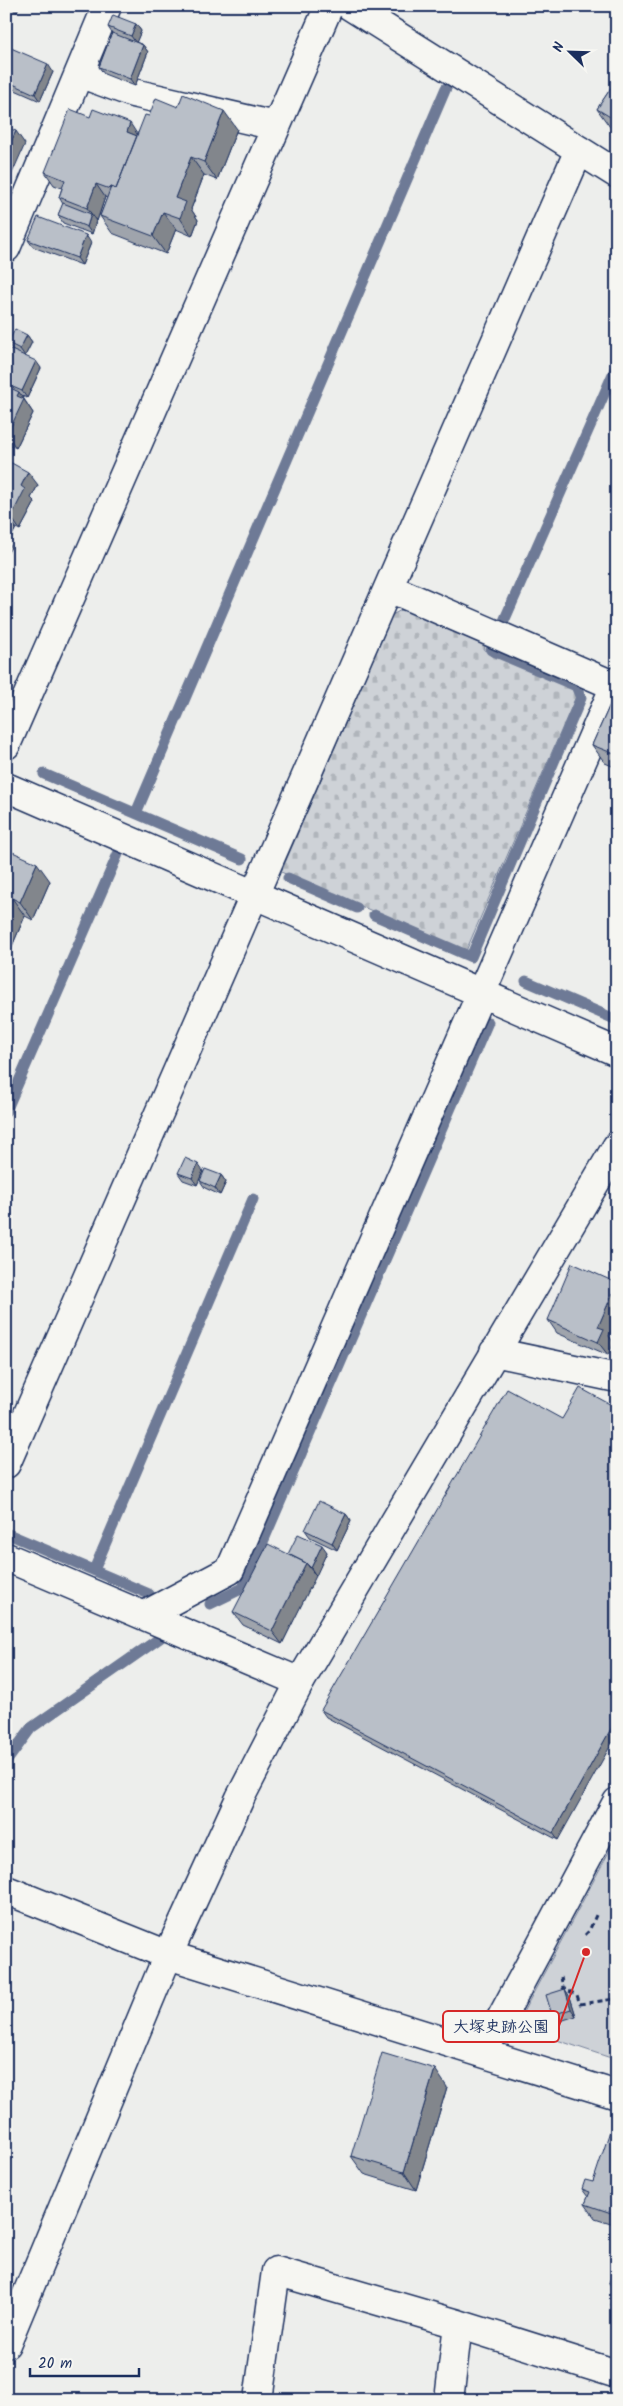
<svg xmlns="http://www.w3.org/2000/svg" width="623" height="2406" font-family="Kalam,'Klee One',sans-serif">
<defs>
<pattern id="cemetery-stones" width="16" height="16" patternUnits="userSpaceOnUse" patternTransform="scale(1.25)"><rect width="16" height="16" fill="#ced2d7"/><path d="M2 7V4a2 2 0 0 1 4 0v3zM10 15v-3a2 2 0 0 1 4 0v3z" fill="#b0b5bb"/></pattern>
</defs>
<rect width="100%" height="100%" fill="#edeeec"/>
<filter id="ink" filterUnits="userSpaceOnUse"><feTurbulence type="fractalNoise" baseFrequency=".02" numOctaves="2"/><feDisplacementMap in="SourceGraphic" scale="10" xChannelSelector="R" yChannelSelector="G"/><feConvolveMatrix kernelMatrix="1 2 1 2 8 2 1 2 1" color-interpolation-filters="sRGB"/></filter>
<g filter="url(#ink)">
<path fill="url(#cemetery-stones)" stroke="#74809a" d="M405 608 486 643 484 650 576 690 577 694 466 951 281 872 392 615Z"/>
<path fill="#ced2d7" stroke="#74809a" d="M617 1837V2060L527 2030 521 2016Z"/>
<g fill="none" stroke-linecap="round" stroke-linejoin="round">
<path stroke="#6e7a96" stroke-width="11" d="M504 621 617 365
M44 774 242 859
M136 813 446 88
M288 878 357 908
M374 915 471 957 581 698 576 686 491 650
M526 981 617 1020
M6 1111 118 854
M6 1533 149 1594
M94 1570 253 1199
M210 1604 243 1588 488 1022
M6 1762 31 1728 160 1638"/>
<defs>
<path id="minor" d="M350 6 617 174
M79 73 133 93 276 126
M6 248 107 6
M389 588 615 686
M6 745 329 6
M6 787 617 1052
M494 1352 617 1378
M6 1464 579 150
M6 1557 300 1682
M145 1615 230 1570 617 681
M6 1890 168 1955 617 2095
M483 2052 617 1802
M258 2400 276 2271 458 2324
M449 2400 458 2324 617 2374"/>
<path id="tertiary" d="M6 2344 168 1955 240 1798 300 1682 617 1146"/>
</defs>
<use href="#minor" stroke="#1b2f5e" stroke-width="31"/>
<use href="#tertiary" stroke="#1b2f5e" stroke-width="31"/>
<path stroke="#1b2f5e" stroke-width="3" stroke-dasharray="5 4" stroke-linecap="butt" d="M585 1935 589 1931 597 1913
M561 1977 563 1988 577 1995 580 2004 614 1999"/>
<use href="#minor" stroke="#f6f6f2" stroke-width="28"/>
<use href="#tertiary" stroke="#f6f6f2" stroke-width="28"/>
</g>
<path fill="#9fa4ac" stroke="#1b2f5e" d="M6 6H19L17 12 6 8Z
M136 24 141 31 136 42 143 45 148 52 135 86 104 74 99 67 112 33 108 27Z
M6 54 7 56 53 72 40 101 6 86Z
M617 79V132L610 127 597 109Z
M149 116 237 129 217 180 204 175 191 209 198 220 192 236 176 229 166 254 112 233 100 216 107 198 105 197 97 221H96L92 234 63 223 58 215 63 204 59 197 62 188 54 185 45 172 90 117 137 134Z
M28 240 91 243 82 265 33 247Z
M27 335 32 342 25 356 41 368 27 398 22 396 33 413 16 448 10 445 6 453V350L13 351 8 343Z
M6 460 38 485 31 498 35 502 20 530 16 528 8 543 11 547 6 556Z
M617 689V768L605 763 592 745Z
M6 849 50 881 33 920 25 916 6 960Z
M203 1171 197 1185 183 1180 178 1173Z
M221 1175 226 1182 220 1195 205 1188 200 1181Z
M548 1320 609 1336 614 1343 608 1355 557 1333Z
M562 1419 558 1840 326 1717 321 1710Z
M346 1514 351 1521 337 1550 310 1537 305 1530Z
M327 1552 282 1644 243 1625 233 1612 288 1554Z
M570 1997 576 2016 557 2022 552 2015Z
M447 2087 416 2190 364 2174 351 2156Z
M617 2129V2225L595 2218 585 2204 588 2197 582 2189 593 2182Z
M617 2262V2315L610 2305 615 2291 609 2283Z"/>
<path fill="#82868c" stroke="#1b2f5e" d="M13 6H19L17 12Z
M136 24 141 31 136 43 131 36Z
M143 45 148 52 135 86 130 79Z
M48 64 53 72 40 101 35 94Z
M6 89 10 94 6 104Z
M224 111 237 129 217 180 204 162Z
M130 123 139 137 127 132Z
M16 131 25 144 6 187V152Z
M191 157 204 175 191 209 198 220 192 236 180 218 175 198Z
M96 184 105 197 97 221 87 208Z
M163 212 176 229 166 254 153 236Z
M91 214 96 221 92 234 87 227Z
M86 235 91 243 82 265 77 258Z
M27 335 32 342 25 356 20 349Z
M36 361 41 368 27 398 22 391Z
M19 392 33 413 16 448 7 435 17 396Z
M6 440 10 445 6 453Z
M28 472 38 485 31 498 35 502 20 530 11 517 21 486Z
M7 514 16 528 8 543 11 547 6 556Z
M37 863 50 881 33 920 20 902Z
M12 898 25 916 6 960V913Z
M198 1164 203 1171 197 1185 192 1178Z
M221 1175 226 1182 220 1195 215 1188Z
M617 1283V1318L609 1336 614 1343 608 1355 598 1342V1327Z
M346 1514 351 1521 337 1550 332 1543Z
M322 1545 327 1552 316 1576 311 1568Z
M306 1563 316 1576 282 1644 272 1631Z
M617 1718V1734L558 1840 553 1833Z
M565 1989 570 1997 576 2016 571 2009Z
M435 2069 447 2087 416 2190 404 2172Z"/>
<path fill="#b9bfc8" stroke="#1b2f5e" d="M113 15 136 24 131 36 108 27Z
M112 33 143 45 130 79 99 67Z
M11 48 48 64 35 94 6 81V58Z
M617 79V121L597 109Z
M183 94 224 111 204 162 191 157 175 198 186 202 180 218 163 212 153 236 100 216 111 187 116 189 145 115 149 116 156 98 178 107Z
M70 109 90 117 93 109 130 123 127 132 137 136 116 189 111 187 110 189 96 184 87 208 59 197 65 180 45 172Z
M6 127 16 131 6 152Z
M63 203 91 214 87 227 58 215Z
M38 217 86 235 77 258 28 240Z
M15 329 27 335 20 349 8 343Z
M7 348 36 361 22 391 6 384V350Z
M6 386 19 392 17 396 24 399 7 435H6Z
M6 460 28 472 21 486 25 489 11 517 6 515Z
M617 689V755L592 745Z
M6 849 37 863 20 902 12 898 6 913Z
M185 1158 198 1164 192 1178 178 1173Z
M205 1169 221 1175 215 1188 200 1181Z
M572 1263 617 1283 598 1327 604 1329 598 1342 548 1320Z
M580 1388 617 1408V1718L553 1833 321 1710 507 1389 562 1419Z
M319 1501 346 1514 332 1543 305 1530Z
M298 1534 322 1545 311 1568 306 1563 288 1554Z
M268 1544 306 1563 272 1631 233 1612Z
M565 1989 571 2009 552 2015 546 1995Z
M382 2053 435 2069 404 2172 351 2156Z
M611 2128 617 2129V2215L585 2204 590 2192 582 2189 585 2180 593 2182Z
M617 2262V2307L610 2305 617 2286 609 2283Z"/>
</g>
<path fill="none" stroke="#d62828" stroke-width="2" d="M586 1952L559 2026"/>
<circle fill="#d62828" stroke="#f6f6f2" stroke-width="2" cx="586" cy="1952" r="5"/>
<rect fill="#f6f6f2" stroke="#d62828" stroke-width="2" x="443" y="2011" width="116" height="31" rx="5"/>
<g font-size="16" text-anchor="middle" font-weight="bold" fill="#1b2f5e">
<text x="501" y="2032">大塚史跡公園</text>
</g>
<rect width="623" height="2406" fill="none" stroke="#f6f6f2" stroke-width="25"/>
<rect x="12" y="12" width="598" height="2381" fill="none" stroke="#1b2f5e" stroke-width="2" filter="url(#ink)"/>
<g transform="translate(570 52) rotate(293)" stroke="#f6f6f2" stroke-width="4" paint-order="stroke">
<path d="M0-4L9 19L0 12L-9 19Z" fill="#1b2f5e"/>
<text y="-8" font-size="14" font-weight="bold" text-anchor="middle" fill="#1b2f5e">N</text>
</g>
<path d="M30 2368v8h109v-8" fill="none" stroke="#1b2f5e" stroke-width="2.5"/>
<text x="38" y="2368" font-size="15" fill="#1b2f5e" stroke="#f6f6f2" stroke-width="4" paint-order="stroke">20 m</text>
</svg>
